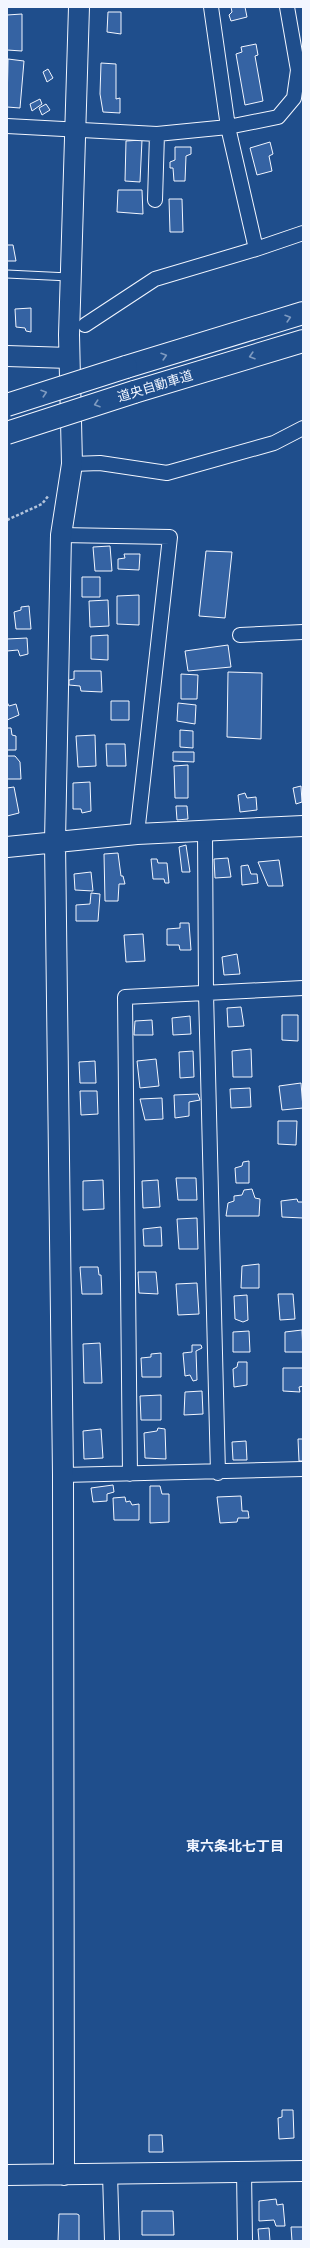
<svg xmlns="http://www.w3.org/2000/svg" width="310" height="2248" font-family="'Roboto Condensed','Noto Sans JP',sans-serif">
<rect width="100%" height="100%" fill="#1f4e8c"/>
<path fill="#3563a3" stroke="#f2f6ff" d="M231 7H245L247 17 231 21 229 15 232 12Z
M108 12H121V34L107 32Z
M22 14V51L7 50V15Z
M256 44 258 55 255 56 263 101 245 105 236 54 242 52 241 47Z
M8 59 24 61 20 108 7 107Z
M101 63 116 64V99L120 98V113L103 112 100 94Z
M48 69 53 78 47 82 43 72Z
M40 99 42 104 32 111 30 104Z
M46 104 50 110 42 115 39 108Z
M142 140 140 182 125 181 126 141Z
M270 142 273 154 269 156 272 171 257 175 250 148Z
M175 147H191V154L186 156 185 181H174L173 168H170V162L175 160Z
M118 190H142L143 214 117 212Z
M169 199H182L183 232H170Z
M7 245H13L16 261H7Z
M31 308V332L26 331 25 328 16 327 15 309Z
M110 546 112 571H95L93 547Z
M206 551 232 552 225 618 199 616Z
M124 554H140L139 570 118 569V559L125 558Z
M82 577H100V597H82Z
M139 595V625L117 624V596Z
M108 600 109 626 90 627 89 601Z
M29 606 31 629H16L14 612 21 610V607Z
M108 635V660L91 659V636Z
M27 638 28 654 20 656 18 650 7 651V639Z
M228 645 231 667 188 671 185 651Z
M74 671H101L102 692 81 691 80 686 69 685V680L74 679Z
M228 672 262 673 261 739 227 737Z
M181 674 198 675 197 699H181Z
M111 701H129V720H111Z
M7 702 9 706 16 704 19 715 7 720Z
M178 703 196 705 195 724 177 721Z
M7 728H11L12 735 16 736V750H7Z
M180 730 193 731V748L180 747Z
M95 735 96 766 78 767 76 736Z
M106 744H125L126 766H107Z
M173 752H194V762L173 761Z
M7 756H15L20 762 21 779H7Z
M188 765V798H175L174 766Z
M90 782 91 811 82 813 81 809H73V783Z
M301 786 302 802 296 804 293 788Z
M14 787 19 813 7 816V788Z
M245 793 247 798 256 797 257 810 240 812 238 795Z
M176 806H187L188 819 177 820Z
M186 845 190 872H182L179 847Z
M118 853 121 876H123L125 884H119L118 901H105L104 854Z
M228 858 231 877 215 878 214 859Z
M151 859H157L158 863H167L169 883H165L164 879H153Z
M279 860 283 886H268L258 862Z
M248 865 251 874H257L258 883 242 885 241 866Z
M91 872 93 891 75 890 74 874Z
M91 893 100 894 98 921H76V905L90 904Z
M180 923H189L191 950H180L179 945H167V929L180 928Z
M143 934 145 961 126 962 124 935Z
M237 954 240 974 224 975 222 957Z
M241 1007 244 1026 228 1027 227 1008Z
M282 1015H298V1041L282 1040Z
M190 1016 191 1034 173 1035 172 1018Z
M152 1020 153 1035H134L135 1021Z
M251 1049 252 1077H233L232 1051Z
M193 1051 194 1077 180 1078 179 1052Z
M156 1059 159 1086 140 1088 137 1061Z
M95 1061 96 1083H80L79 1062Z
M301 1083 303 1108 282 1110 279 1086Z
M250 1088 251 1107 231 1108 230 1089Z
M80 1091H97L98 1114 81 1115Z
M198 1094 200 1100 189 1102V1116L175 1118 174 1095Z
M162 1098 163 1119 145 1120 140 1099Z
M278 1121H297L296 1145 278 1144Z
M249 1161V1183H236L235 1168 242 1166 243 1162Z
M176 1178H196L197 1200H178Z
M103 1180 104 1209 83 1210V1181Z
M158 1180 160 1207 143 1208 142 1181Z
M252 1189 255 1198 260 1199 259 1216H226L228 1203 234 1201V1196L242 1195 244 1190Z
M297 1199 298 1202H303V1218L282 1217 281 1201Z
M197 1218 198 1249H179L177 1219Z
M161 1227 162 1246H144L143 1229Z
M259 1264V1288H241L242 1266Z
M80 1267H98L99 1275H101L102 1294H82Z
M138 1272H156L158 1294 139 1293Z
M197 1283 199 1314 178 1315 176 1284Z
M278 1294H293L295 1319 280 1320Z
M247 1295 248 1320 243 1322 235 1319 234 1296Z
M302 1330 303 1352H285V1332Z
M249 1331 250 1352H233V1332Z
M100 1343 102 1383H84L83 1344Z
M192 1345H201L202 1348 196 1351 197 1380 193 1381 190 1375 185 1376 183 1353 192 1352Z
M161 1353V1377H142L141 1358 151 1357V1354Z
M238 1362H247V1385L234 1387 233 1369 237 1367Z
M283 1368H303V1386L299 1387 300 1392 283 1391Z
M202 1391 203 1414 184 1415 185 1392Z
M161 1395V1420H141L140 1396Z
M158 1428 165 1429 166 1459 145 1458 144 1433 157 1431Z
M101 1429 103 1458 84 1459 83 1431Z
M298 1439H303V1461H299Z
M246 1441 247 1460H233L232 1442Z
M113 1485 114 1492 107 1494V1501L93 1502 91 1488Z
M150 1486H160L162 1494H169V1522L150 1523Z
M241 1496 242 1511H248L249 1518H238L237 1522 220 1523 217 1497Z
M125 1497 126 1502 130 1501 132 1505 139 1504V1520H114L113 1498Z
M282 2110H293L294 2138 279 2139 278 2118 282 2117Z
M149 2135H162L163 2152H149Z
M276 2199 277 2205 283 2204 285 2226H276L274 2220 259 2221V2201Z
M142 2211H173L174 2235H142Z
M59 2214H77L79 2215V2241H58Z
M291 2227H303V2241H292Z
M269 2228 270 2241H259L258 2229Z"/>
<g fill="none" stroke-linecap="round" stroke-linejoin="round">
<defs>
<path id="lane" d="M7 274 69 277"/>
<path id="street" d="M211 7 228 127 256 249
M7 126 157 134 228 127 278 117 294 98 298 70 287 7
M155 200 157 134
M85 325 155 279 256 249 303 233
M72 464 100 463 167 473 274 443 303 428
M61 535 170 537 137 834
M240 635 303 632
M205 832 206 993 218 1473
M130 1474 125 997 303 988
M63 1475 303 1469
M244 2171 245 2241
M110 2174 112 2241"/>
<path id="secondary" d="M7 356 69 358
M7 847 137 834 303 826
M7 2175 303 2171
M64 2175 63 1475 55 842 61 535 72 464 69 335 79 7"/>
<path id="highway" d="M126 367 303 313
M134 392 303 341"/>
</defs>
<use href="#lane" stroke="#f2f6ff" stroke-width="9"/>
<use href="#street" stroke="#f2f6ff" stroke-width="16"/>
<use href="#secondary" stroke="#f2f6ff" stroke-width="22"/>
<use href="#highway" stroke="#f2f6ff" stroke-width="24"/>
<path stroke="#b3c4dc" stroke-width="2.5" stroke-dasharray="3 2" stroke-linecap="butt" d="M7 520 42 504 49 495"/>
<use href="#lane" stroke="#1f4e8c" stroke-width="7"/>
<use href="#street" stroke="#1f4e8c" stroke-width="14"/>
<use href="#secondary" stroke="#1f4e8c" stroke-width="20"/>
<use href="#highway" stroke="#1f4e8c" stroke-width="22"/>
<defs>
<path id="highway-bridge" d="M7 405 126 367
M7 433 134 392"/>
</defs>
<use href="#highway-bridge" stroke="#f2f6ff" stroke-width="24" stroke-linecap="butt"/>
<use href="#highway-bridge" stroke="#1f4e8c" stroke-width="22"/>
</g>
<defs><path id="oneway-chevron" d="M-2-3.5L2.5 0L-2 3.5" fill="none" stroke-width="1.6" stroke-linecap="round" stroke-linejoin="round"/></defs>
<g stroke="#7e9ac0">
<use href="#oneway-chevron" transform="translate(288 318) rotate(-17)"/>
<use href="#oneway-chevron" transform="translate(164 356) rotate(-17)"/>
<use href="#oneway-chevron" transform="translate(252 356) rotate(163)"/>
<use href="#oneway-chevron" transform="translate(44 393) rotate(-18)"/>
<use href="#oneway-chevron" transform="translate(97 404) rotate(162)"/>
</g>
<g text-anchor="middle" dominant-baseline="central" stroke-width="3" stroke-linejoin="round" paint-order="stroke">
<g font-size="13" fill="#f2f6ff" stroke="#1f4e8c">
<text transform="translate(155 386) rotate(-17)">道央自動車道</text>
</g>
<g font-size="14" font-weight="bold" fill="#f2f6ff" stroke="#1f4e8c">
<text x="235" y="1846">東六条北七丁目</text>
</g>
</g>
<rect width="310" height="2248" fill="none" stroke="#f2f6ff" stroke-width="16"/>
</svg>
